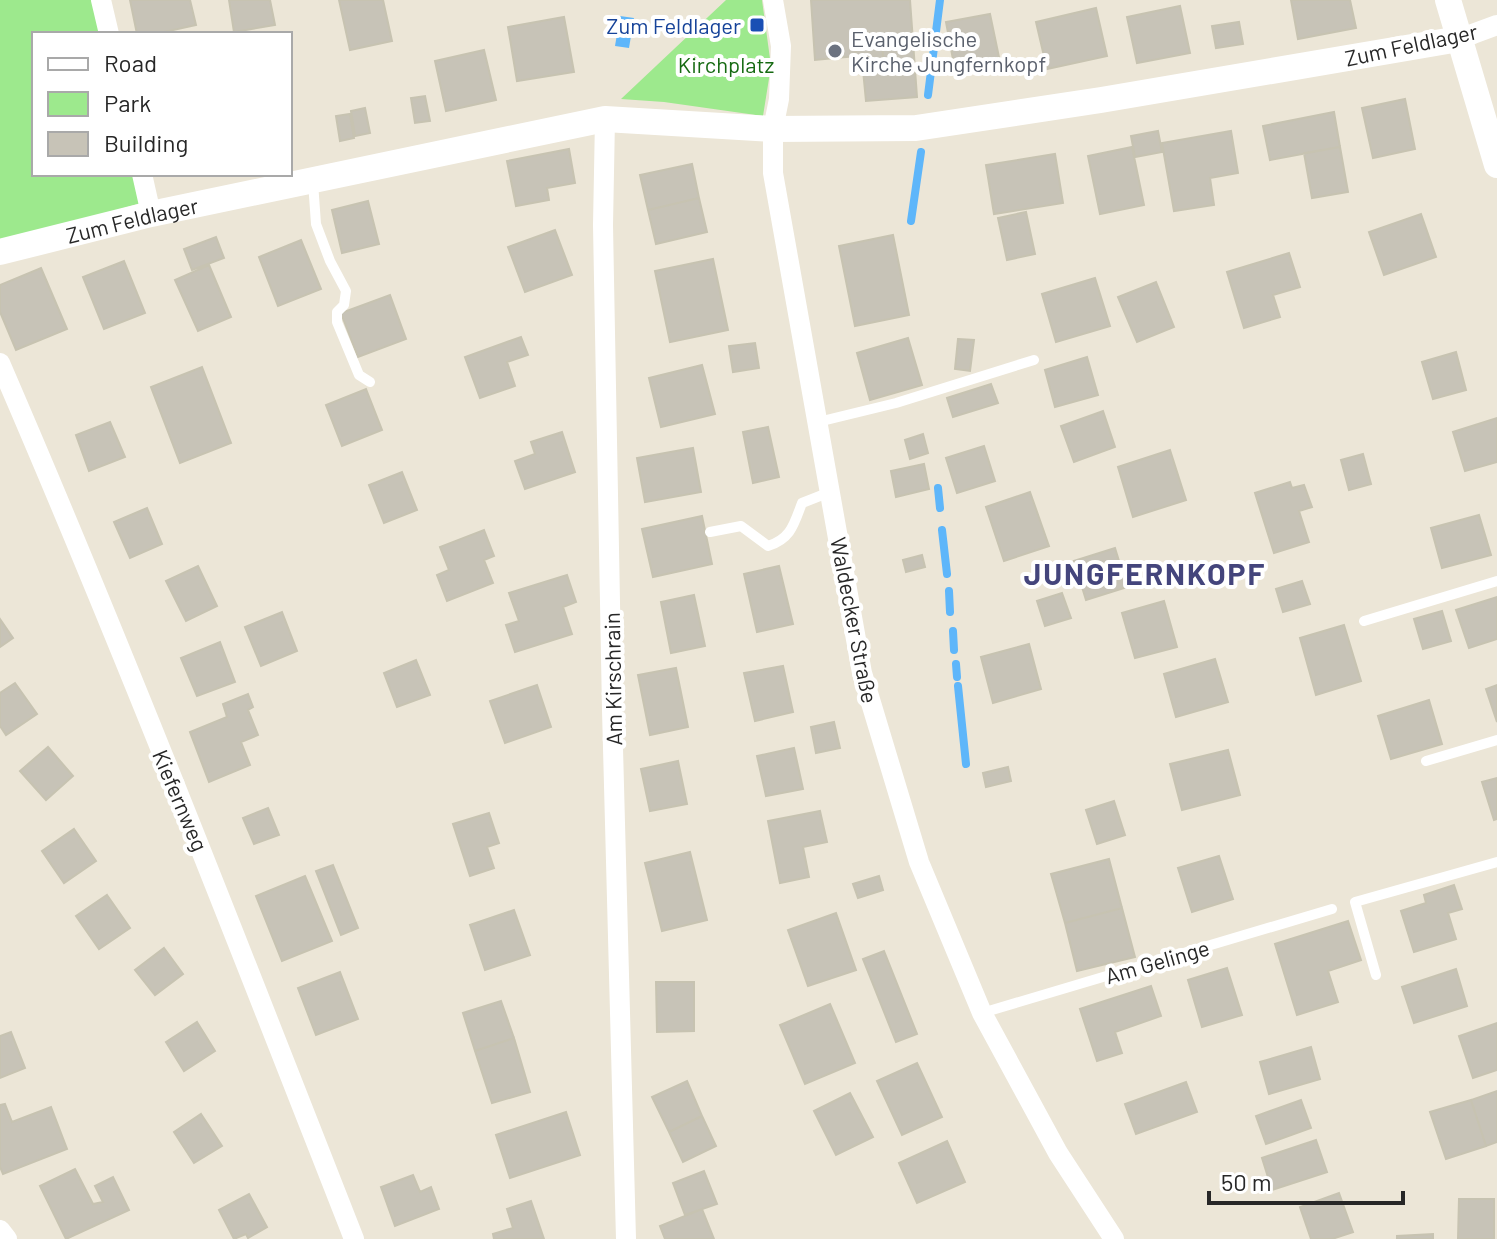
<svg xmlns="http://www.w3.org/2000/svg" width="1497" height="1239" font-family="Barlow,sans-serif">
<rect width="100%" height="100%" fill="#ece6d7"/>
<path fill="#9de98d" d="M0 0H101L109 34H34V174H142L148 201 0 244Z
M726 0H762L771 66 763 116 664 102 621 99Z"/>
<path fill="#5eb6fa" d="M620 16 634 18 629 48 615 46Z"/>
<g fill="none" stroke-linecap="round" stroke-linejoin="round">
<path stroke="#5eb6fa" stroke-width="8" d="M928 95 940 0
M911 221 921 152
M938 488 940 508
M942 530 947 574
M949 591 950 612
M953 631 954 650
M956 664 957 677
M958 686 966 764"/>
</g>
<path fill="#c7c3b7" stroke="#c7c3b1" stroke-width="2" d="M130 0H190L196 25 155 34H137Z
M229 0H270L275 25 234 32Z
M339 0H383L392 41 350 50Z
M811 0H910L917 97 866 101 863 70 884 69 882 43 855 45 856 56 815 60Z
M1291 0H1350L1356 28 1298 39Z
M1180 6 1190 53 1137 63 1127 17Z
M1096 8 1107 56 1047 69 1036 22Z
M990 14 1000 62 955 70 946 22Z
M564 17 574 72 517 81 508 27Z
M1239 22 1243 44 1216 48 1212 26Z
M882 43 884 69 858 71 855 45Z
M484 50 496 100 446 111 435 61Z
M425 96 430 121 415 123 411 98Z
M1405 99 1415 149 1373 158 1362 108Z
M365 108 370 133 355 136 351 111Z
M1334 112 1340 147 1270 160 1263 126Z
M350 114 354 138 340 141 336 116Z
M1158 131 1162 152 1135 157 1131 136Z
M1231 131 1238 173 1210 178 1214 205 1174 211 1162 143Z
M1132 147 1144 205 1100 214 1088 156Z
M1340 147 1348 192 1312 198 1304 153Z
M569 149 575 183 547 188 549 200 516 206 507 161Z
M1055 154 1063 203 994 214 986 165Z
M692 164 699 198 648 210 640 175Z
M699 198 707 232 656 244 648 210Z
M368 201 379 244 342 253 332 210Z
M1026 212 1035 254 1007 260 998 218Z
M1421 214 1436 257 1384 275 1369 232Z
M555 230 572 275 525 292 508 247Z
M893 235 909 315 855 326 839 246Z
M216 237 224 258 192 270 184 249Z
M301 240 321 289 278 306 259 257Z
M1289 253 1300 287 1273 295 1280 317 1244 328 1227 272Z
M713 259 728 330 670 342 655 271Z
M124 261 145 313 104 329 83 277Z
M209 265 231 317 198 331 175 280Z
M41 268 67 329 16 350 0 312V285Z
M1095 278 1110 326 1056 342 1042 294Z
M1156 282 1174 327 1137 342 1118 297Z
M390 295 406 339 358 357 341 313Z
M521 337 528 355 507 362 515 386 480 398 465 357Z
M908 338 922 385 870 400 857 353Z
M958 339 974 340 970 371 955 369Z
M755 343 759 368 733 372 729 346Z
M1456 352 1466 390 1433 399 1422 362Z
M1087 357 1098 395 1055 407 1045 370Z
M702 365 715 414 661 427 649 378Z
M202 367 231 443 180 463 151 387Z
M991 384 998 403 953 417 947 398Z
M366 389 382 430 342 446 326 405Z
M1103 411 1115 447 1074 462 1061 426Z
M1497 418V462L1465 471 1453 432Z
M110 422 125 457 89 471 76 435Z
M768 427 779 477 753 483 743 432Z
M562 432 575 472 525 489 515 461 535 454 531 442Z
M923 434 928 453 910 459 905 440Z
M984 446 995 481 957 493 946 458Z
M693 448 701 492 645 502 637 458Z
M1170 450 1186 500 1133 517 1118 467Z
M1363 454 1371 484 1349 490 1341 460Z
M924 464 929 489 896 497 891 471Z
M402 472 417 510 384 523 369 485Z
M1290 482 1292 488 1304 485 1312 507 1299 511 1309 542 1274 553 1255 493Z
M1030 492 1049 546 1004 561 986 507Z
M147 508 162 544 130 558 114 522Z
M1479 515 1491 555 1442 568 1431 528Z
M702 516 712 564 653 577 642 529Z
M484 530 494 556 484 560 493 583 447 601 437 575 449 570 440 547Z
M1115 548 1127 587 1086 600 1074 561Z
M922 555 925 567 906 572 903 560Z
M198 566 217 606 186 621 166 581Z
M779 566 793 624 757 632 744 574Z
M567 575 576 602 563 607 572 634 515 652 506 625 519 621 509 593Z
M1302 581 1310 604 1283 612 1276 589Z
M1062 593 1071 618 1045 626 1037 601Z
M694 595 705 646 671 653 661 602Z
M1497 597V639L1469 648 1456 610Z
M1164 601 1177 647 1135 658 1122 613Z
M1442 611 1451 641 1423 649 1414 619Z
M282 612 297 651 261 666 245 627Z
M0 619 13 638 0 647Z
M1344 625 1361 681 1316 695 1300 638Z
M220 642 235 682 197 696 181 658Z
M1029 644 1041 689 993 703 981 657Z
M1215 659 1228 702 1176 717 1164 674Z
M416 660 430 695 397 707 384 673Z
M783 666 793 712 755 721 744 673Z
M676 668 688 727 650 735 638 675Z
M15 683 37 714 6 735 0 726V693Z
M537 685 551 727 505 743 490 701Z
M1497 685V722L1486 689Z
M248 694 253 707 248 710 258 735 241 742 250 765 209 782 190 732 227 717 223 704Z
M1429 700 1442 744 1391 759 1378 716Z
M834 722 840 748 816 753 811 727Z
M48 747 73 776 46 800 20 771Z
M794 748 803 789 766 796 757 756Z
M1228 750 1240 795 1182 810 1170 764Z
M678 761 687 804 650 811 641 769Z
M1008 767 1011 781 986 787 983 773Z
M1497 778V819L1494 820 1482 782Z
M1114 801 1125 835 1097 844 1086 810Z
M268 808 279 835 254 844 243 818Z
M820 811 827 842 803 847 809 877 780 883 768 821Z
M489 813 499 843 487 847 494 868 470 876 453 824Z
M74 829 96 861 64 883 42 851Z
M690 852 707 920 662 931 645 863Z
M1219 856 1233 899 1192 912 1178 868Z
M1109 859 1122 908 1065 923 1051 874Z
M333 865 358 928 341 935 316 871Z
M305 876 332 941 282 961 256 896Z
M879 876 883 890 858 898 853 884Z
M1454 885 1462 909 1448 913 1456 939 1414 952 1401 911 1426 903 1424 895Z
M107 895 130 928 99 949 76 916Z
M1122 908 1135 957 1077 971 1065 923Z
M514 910 530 955 485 970 470 925Z
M836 913 856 970 808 986 788 930Z
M1348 921 1361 960 1328 971 1338 1002 1297 1015 1275 944Z
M164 948 183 974 155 995 135 970Z
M884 951 917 1034 896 1042 863 959Z
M1227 968 1242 1015 1202 1027 1188 980Z
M1456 969 1467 1006 1414 1023 1402 987Z
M340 972 358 1019 316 1035 298 988Z
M656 982H694V1031L657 1032Z
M1151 986 1161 1016 1115 1032 1122 1053 1097 1061 1080 1009Z
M501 1001 514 1038 475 1051 463 1013Z
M830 1004 855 1063 805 1084 780 1025Z
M197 1022 215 1051 184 1071 166 1042Z
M1497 1023V1070L1473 1078 1459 1036Z
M11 1032 25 1068 0 1078V1036Z
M514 1038 530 1092 492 1103 475 1051Z
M1311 1047 1320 1079 1269 1094 1260 1062Z
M917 1063 942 1117 902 1135 877 1081Z
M687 1081 702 1116 669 1132 652 1097Z
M1186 1082 1197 1112 1136 1134 1125 1104Z
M1497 1091V1142L1486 1146 1471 1100Z
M850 1093 873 1137 836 1155 814 1111Z
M1301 1100 1311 1128 1266 1144 1256 1116Z
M1471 1100 1486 1146 1446 1159 1430 1112Z
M5 1104 12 1122 51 1107 67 1149 3 1174 0 1167V1105Z
M566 1112 580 1155 510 1178 496 1135Z
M201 1114 222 1146 194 1163 174 1132Z
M702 1116 716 1146 683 1162 669 1132Z
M1316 1140 1327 1172 1272 1190 1262 1158Z
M947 1141 965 1182 917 1203 899 1163Z
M75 1169 93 1204 103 1202 95 1186 113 1177 129 1210 66 1239 40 1186Z
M704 1171 717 1204 685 1215 673 1183Z
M413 1175 420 1192 431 1187 439 1209 395 1226 381 1187Z
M1339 1193 1353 1232 1332 1239H1311L1300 1207Z
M249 1194 267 1227 248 1238 246 1234 234 1239 219 1210Z
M1459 1199H1494V1239H1458Z
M531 1201 544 1239H494L493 1234 513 1228 507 1209Z
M702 1209 714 1239H665L660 1226Z
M1433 1234V1239H1397V1236Z"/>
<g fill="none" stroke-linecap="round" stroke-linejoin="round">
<path stroke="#fff" stroke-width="10" d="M313 182 316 224 330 261 346 291 344 305 337 312V322L359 375 370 382
M818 422 896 403 1034 360
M710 532 741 526 768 546C791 539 794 524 802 503L830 492
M1364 621 1497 581
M1426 761 1497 740
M1376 975 1355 902 1497 862
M982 1013 1332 909"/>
<path stroke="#fff" stroke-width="20" d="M101 0 109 34
M773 0 781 46 779 99 773 129V173L862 673 919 862 982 1013 1058 1153 1114 1239
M1459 39 1497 25
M605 119 603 225 612 710 626 1239
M142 174 151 214
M0 363C125 652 239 946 354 1239
M0 1230 7 1239"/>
<g stroke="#fff" stroke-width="26">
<path d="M1448 0 1497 165"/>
<path id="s1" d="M0 252 151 214 605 119 773 129 916 128 1101 100 1459 39"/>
</g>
</g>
<rect fill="#1a4fb4" stroke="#fff" stroke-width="3" x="749" y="17" width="16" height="16" rx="4"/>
<circle fill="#6b7280" stroke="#fff" stroke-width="3" cx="835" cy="51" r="8"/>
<g text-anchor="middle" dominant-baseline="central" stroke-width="8" stroke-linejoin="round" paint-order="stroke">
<g font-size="22" fill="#164399" stroke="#fff" text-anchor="end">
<text x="741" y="25">Zum Feldlager</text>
</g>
<g font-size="22" fill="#5b616d" stroke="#fff" text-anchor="start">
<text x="851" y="38">Evangelische<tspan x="851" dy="25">Kirche Jungfernkopf</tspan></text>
</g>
<g font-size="22" fill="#272727" stroke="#fff">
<text transform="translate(1411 44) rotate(-12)">Zum Feldlager</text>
<text stroke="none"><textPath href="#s1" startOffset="136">Zum Feldlager</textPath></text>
<text transform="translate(855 620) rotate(79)">Waldecker Straße</text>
<text transform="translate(612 679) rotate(-91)">Am Kirschrain</text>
<text transform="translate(181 800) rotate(67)">Kiefernweg</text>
<text transform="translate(1157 961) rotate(-16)">Am Gelinge</text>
</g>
<g font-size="22" fill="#166a12" stroke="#fff">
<text x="726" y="64">Kirchplatz</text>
</g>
<g font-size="30" font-weight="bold" letter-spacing="2" fill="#44457c" stroke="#fff">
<text x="1145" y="573">JUNGFERNKOPF</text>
</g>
</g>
<rect x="32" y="32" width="260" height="144" fill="#ffffff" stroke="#a9a9a9" stroke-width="2"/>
<rect x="48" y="58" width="40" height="12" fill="#ffffff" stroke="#a9a9a9" stroke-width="2"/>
<text x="104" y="72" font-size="24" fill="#272727">Road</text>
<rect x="48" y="92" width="40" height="24" fill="#9de98d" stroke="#a9a9a9" stroke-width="2"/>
<text x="104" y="112" font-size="24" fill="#272727">Park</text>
<rect x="48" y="132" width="40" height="24" fill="#c7c3b7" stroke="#a9a9a9" stroke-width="2"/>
<text x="104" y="152" font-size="24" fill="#272727">Building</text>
<path d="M1209 1191v12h194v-12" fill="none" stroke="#272727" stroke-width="4"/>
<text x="1221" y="1191" font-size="24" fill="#272727" stroke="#ffffff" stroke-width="6" paint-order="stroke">50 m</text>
</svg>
